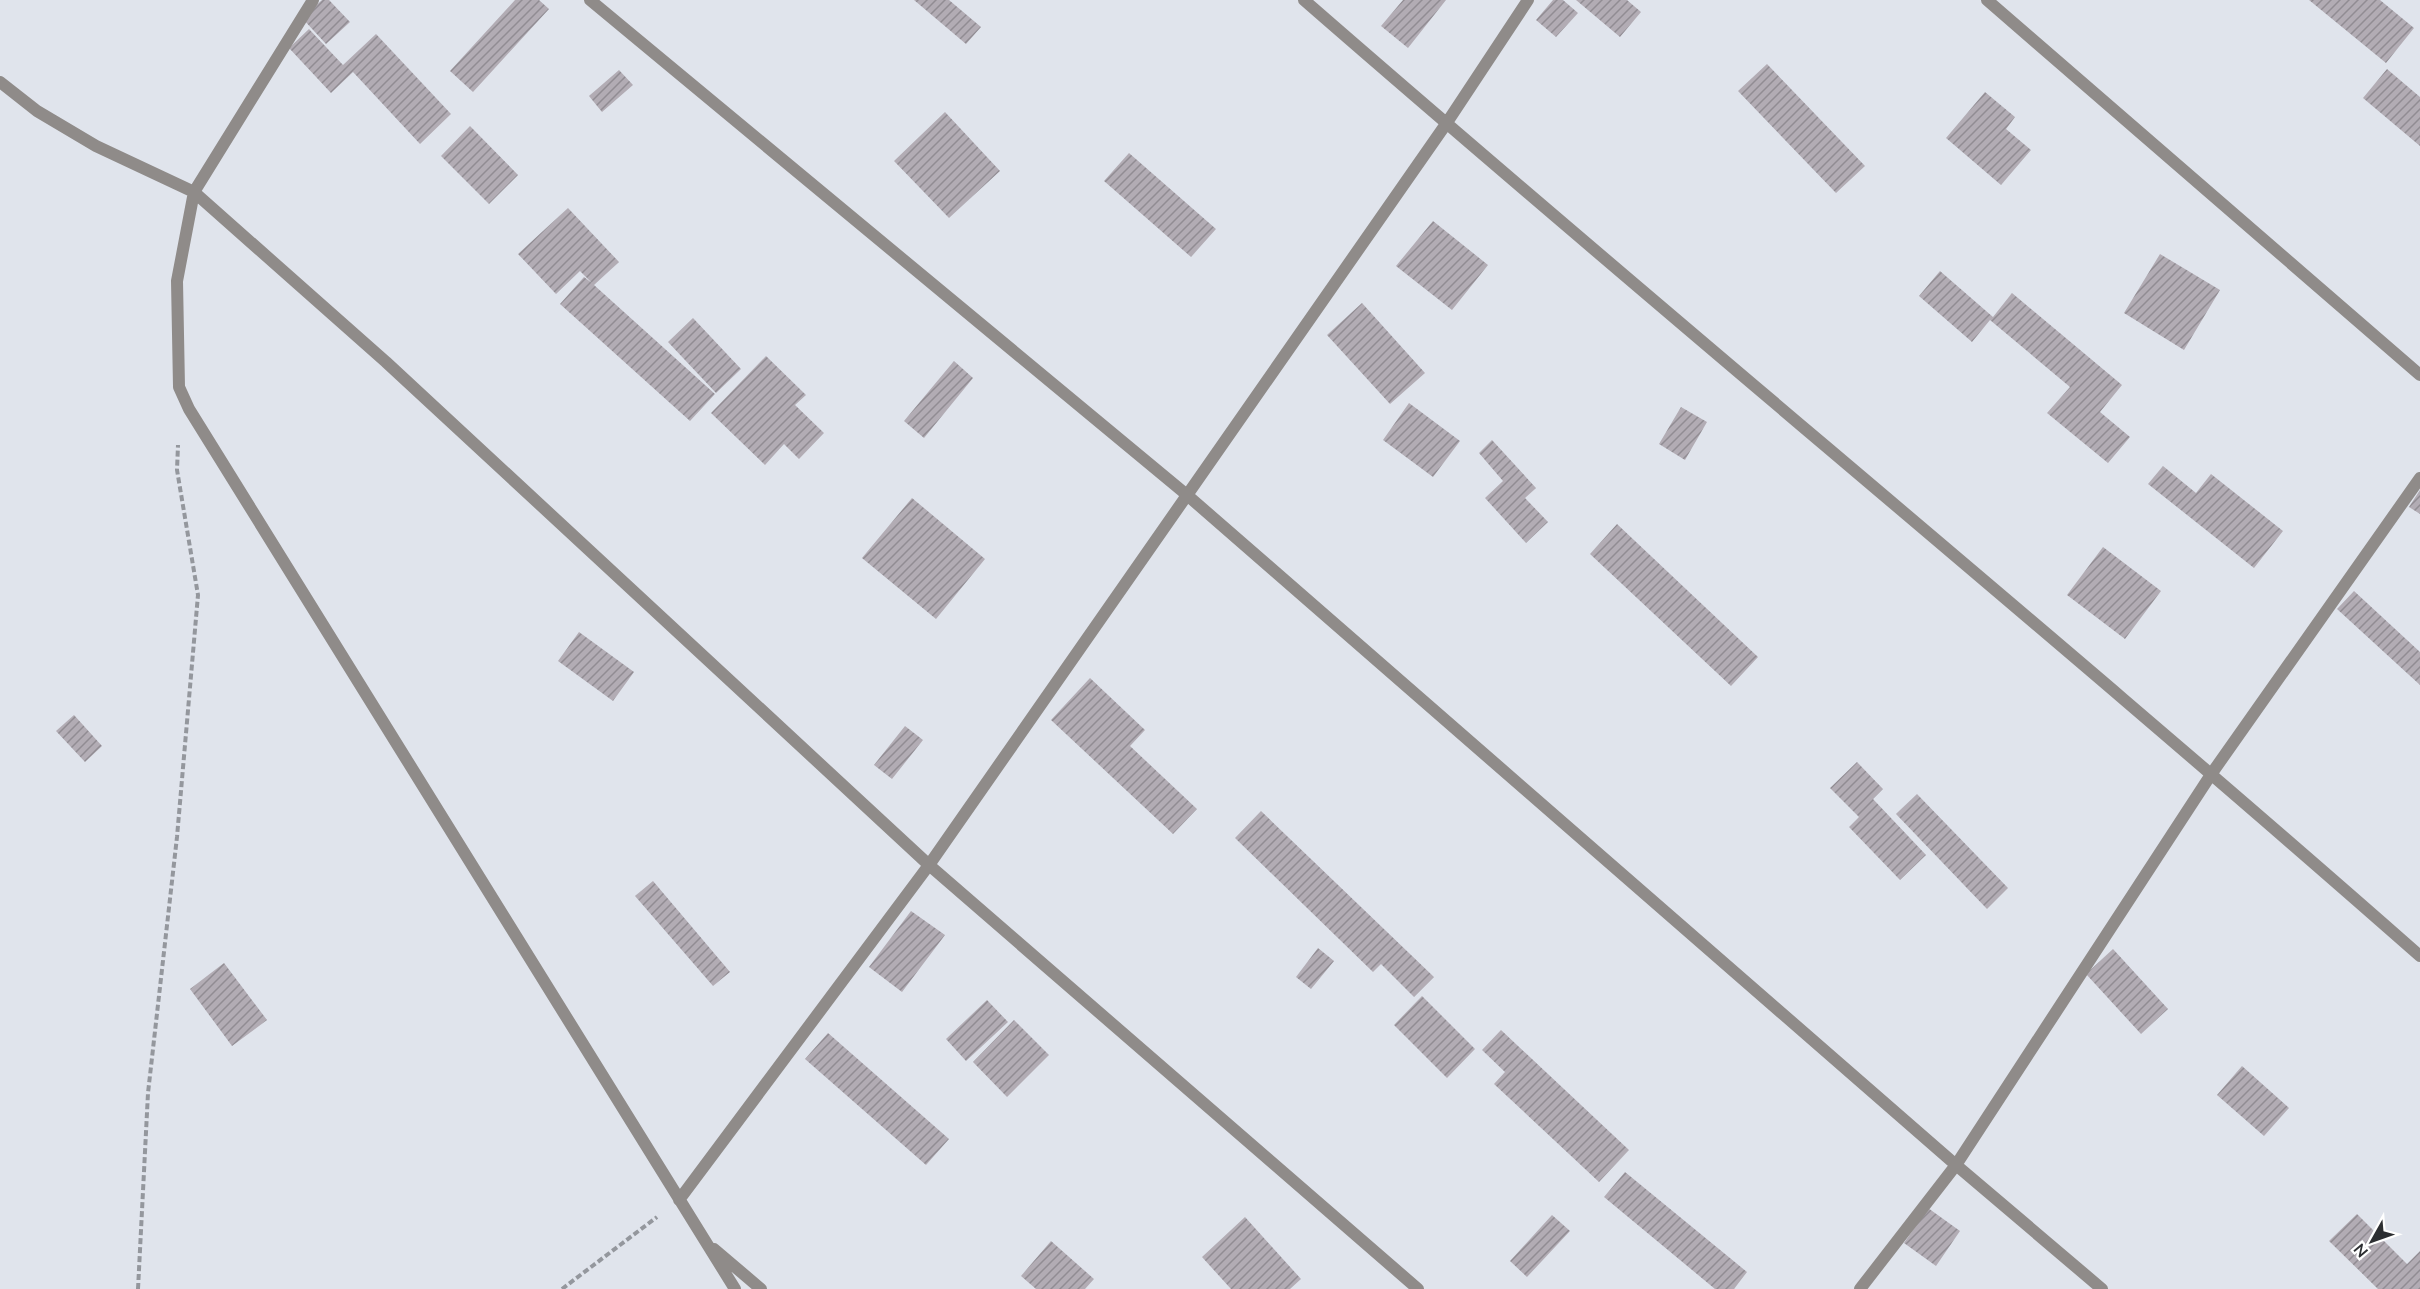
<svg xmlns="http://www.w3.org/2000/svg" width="2420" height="1289" font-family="Mulish,sans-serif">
<defs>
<pattern id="building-hatch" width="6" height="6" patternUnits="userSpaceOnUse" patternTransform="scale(1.5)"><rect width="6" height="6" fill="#b2acb4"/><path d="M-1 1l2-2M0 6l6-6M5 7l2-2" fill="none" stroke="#918c93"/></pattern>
</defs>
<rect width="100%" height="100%" fill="#e0e4ec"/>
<path fill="url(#building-hatch)" d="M322 0H329L350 22 326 44 302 18Z
M515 0H539L549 9 473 92 450 71Z
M914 0H949L981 27 966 44Z
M1403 0H1446L1408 48 1381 26Z
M1553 0H1563L1578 13 1556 37 1536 20Z
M1576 0H1627L1641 12 1620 37Z
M2309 0H2380L2414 28 2386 63Z
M309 29 343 65 376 34 451 114 420 144 353 72 331 93 289 48Z
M1767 64 1865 166 1836 193 1738 91Z
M2387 69 2420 97V146L2363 98Z
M619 70 633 85 602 112 589 96Z
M1985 92 2015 117 2006 129 2031 150 2001 185 1946 138Z
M945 112 1000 171 949 218 894 161Z
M470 126 518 175 489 204 441 156Z
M1129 153 1216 229 1191 257 1104 181Z
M568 208 619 262 594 285 715 394 690 421 560 304 584 277 592 283 580 271 556 294 518 254Z
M1433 221 1488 265 1452 310 1396 266Z
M2160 254 2220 290 2184 350 2124 313Z
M1940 271 1993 317 2012 293 2122 385 2100 412 2130 437 2108 463 2047 413 2070 387 1990 320 1972 342 1919 296Z
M1362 303 1425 373 1390 404 1327 335Z
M693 318 741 369 716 393 668 342Z
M766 356 806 395 795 405 824 433 799 459 784 444 765 465 711 413Z
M954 361 973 378 924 438 904 421Z
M1409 403 1460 441 1433 477 1383 440Z
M1681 407 1707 422 1685 460 1659 444Z
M1492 440 1536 488 1525 498 1548 522 1526 543 1485 498 1503 481 1479 453Z
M2163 466 2196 493 2211 474 2283 531 2254 568 2148 484Z
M2420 490V514L2409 507Z
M912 498 985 559 936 619 862 558Z
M1617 524 1758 657 1731 686 1590 554Z
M2103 547 2161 591 2125 639 2067 595Z
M2354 591 2420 652V685L2337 609Z
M579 632 634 672 613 701 558 661Z
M1090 678 1145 730 1130 746 1197 809 1173 834 1051 720Z
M74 715 102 746 85 762 56 731Z
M905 726 923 740 892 779 874 765Z
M1857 762 1883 789 1873 799 1926 855 1900 880 1849 827 1859 817 1830 788Z
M1917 794 2008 888 1987 909 1896 814Z
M1261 811 1434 977 1414 997 1381 964 1373 972 1235 838Z
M653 881 730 972 713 986 635 896Z
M911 911 945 935 902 992 869 967Z
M1318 948 1334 961 1311 989 1296 977Z
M2113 949 2168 1009 2141 1034 2086 974Z
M224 963 267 1020 232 1046 190 989Z
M1422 996 1475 1049 1447 1078 1394 1025Z
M987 1000 1008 1022 966 1061 946 1039Z
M1014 1020 1049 1055 1007 1097 973 1062Z
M1501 1030 1629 1150 1599 1182 1494 1084 1505 1072 1482 1050Z
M828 1033 949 1139 926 1165 805 1059Z
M2242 1066 2289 1108 2264 1136 2217 1095Z
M1625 1172 1747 1272 1734 1289H1715L1604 1197Z
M1928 1208 1960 1231 1936 1266 1904 1243Z
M2357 1214 2407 1264 2420 1251V1289H2378L2329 1241Z
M1552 1215 1570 1231 1527 1277 1510 1261Z
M1245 1217 1301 1279 1290 1289H1231L1202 1257Z
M1051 1241 1094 1279 1085 1289H1036L1021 1276Z"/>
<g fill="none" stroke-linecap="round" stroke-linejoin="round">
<path stroke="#94979d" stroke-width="4" stroke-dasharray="6 3" stroke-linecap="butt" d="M138 1289 148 1093 177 837 198 595 177 470 178 445
M562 1289 657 1217"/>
<path stroke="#8f8b89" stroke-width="12" d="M313 0 194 192 177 281 179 387 189 409 735 1289
M590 0 1187 495 1956 1165 2102 1289
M1304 0C1673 322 2052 632 2420 956
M1987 0 2420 375
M0 82 37 111 96 146 194 192 386 362 929 865 1418 1289
M679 1200 929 865 1446 124 1528 0
M714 1249 761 1289
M1860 1289 1956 1165 2212 773 2420 478"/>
</g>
<g transform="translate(2372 1241) rotate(230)" stroke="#ffffff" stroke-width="4.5" paint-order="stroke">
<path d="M0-4.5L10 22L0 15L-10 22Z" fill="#2c2e31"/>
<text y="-9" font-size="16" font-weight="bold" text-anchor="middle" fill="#2c2e31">N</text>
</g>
</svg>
